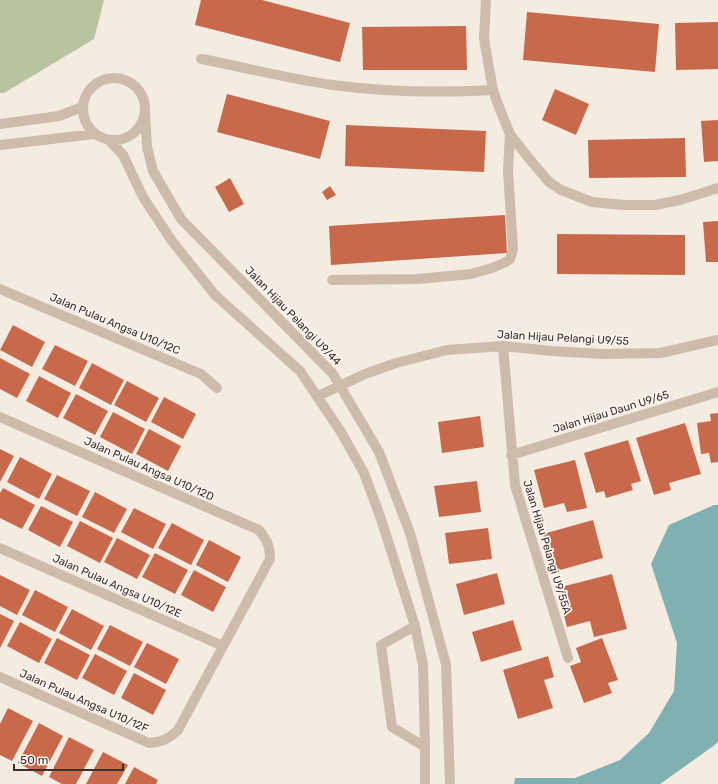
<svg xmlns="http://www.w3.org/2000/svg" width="718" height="784" font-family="Rubik,sans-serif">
<rect width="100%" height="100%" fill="#f4ebe1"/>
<path fill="#b8c4a0" d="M0 0H104L94 39 4 93H0Z"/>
<path fill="#7fb0b2" d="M714 505H718V742L712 747 660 784H514L515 778H575L620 760 649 733 674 691 677 643 651 564 669 525Z"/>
<path fill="#c8694b" d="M201 0H262L350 23 340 62 195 25Z
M527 12 659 24 655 72 523 60Z
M718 22V69L676 70 675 23Z
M466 26 467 70H363L362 27Z
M555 89 589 104 576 135 542 120Z
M227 94 330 121 320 159 217 132Z
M718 120V161L704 162 701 121Z
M346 125 486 131 484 172 345 166Z
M685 138 686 177 589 178 588 140Z
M230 178 244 204 229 212 215 187Z
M330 186 336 195 327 200 322 192Z
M505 215 507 253 331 265 329 226Z
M718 221V262H706L703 222Z
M557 234 685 235V275L557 274Z
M13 325 45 342 32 367 0 350Z
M55 345 88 361 75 386 42 369Z
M0 358 30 374 17 398 0 389Z
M92 363 124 380 111 405 79 388Z
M39 376 71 393 58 418 26 401Z
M127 381 159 398 146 422 114 405Z
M76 394 108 411 95 435 63 418Z
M164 397 196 414 183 439 151 422Z
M113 412 145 429 132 454 100 437Z
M718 413V462L711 463 709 453 701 454 697 423 711 421 710 414Z
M480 416 484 447 442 453 438 422Z
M685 423 701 474 669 483 671 490 654 495 636 438Z
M149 429 181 446 168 471 136 454Z
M628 440 641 481 631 484 633 490 606 498 604 491 596 493 584 453Z
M0 449 14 456 0 482Z
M20 457 52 474 39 499 7 482Z
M575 460 587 508 567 512 564 503 544 508 534 470Z
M57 475 90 491 77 516 44 499Z
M477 481 481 512 439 517 434 486Z
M3 488 35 505 22 529 0 518V493Z
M95 492 127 509 114 533 82 517Z
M41 506 73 522 60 547 28 530Z
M134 508 166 524 153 549 121 532Z
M593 520 603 558 553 572 543 534Z
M80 521 113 538 100 563 67 546Z
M172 523 204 540 191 565 158 548Z
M488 528 492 559 449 564 445 533Z
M117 538 150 555 137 579 104 562Z
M209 540 241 557 228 582 196 565Z
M155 553 188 570 175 594 142 577Z
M194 570 226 587 213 612 181 595Z
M497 573 505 604 464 615 456 584Z
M612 574 627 629 594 637 590 621 567 627 557 588Z
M0 575 30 590 17 615 0 606Z
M35 590 68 607 55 632 22 615Z
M72 609 104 626 91 650 59 633Z
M0 614 14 621 0 648Z
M513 620 522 650 481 662 472 632Z
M20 622 52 639 39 663 7 646Z
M110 625 143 642 130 666 97 649Z
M57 638 90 655 77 680 44 663Z
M602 638 618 680 608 683 612 693 584 703 570 666 581 662 576 648Z
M147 643 179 659 166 684 134 667Z
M95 654 127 671 114 695 82 678Z
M548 656 554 677 544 680 553 708 518 719 503 670Z
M134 673 166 690 153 715 121 698Z
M8 708 33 721 12 761 0 755V724Z
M39 723 63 736 42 776 18 763Z
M69 737 94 750 76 784H62L49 777Z
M103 752 128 765 117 784H86Z
M134 767 158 780 156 784H125Z"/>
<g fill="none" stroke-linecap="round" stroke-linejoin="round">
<path stroke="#cdbbac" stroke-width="10" d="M486 0 484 39 493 90 499 107 510 134 527 156 549 182 561 190 592 202 624 205H655L680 200 718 188
M201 59C245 67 288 79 333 85 385 92 440 93 493 90
M83 109a31 31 0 1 1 62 0a31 31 0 1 1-62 0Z
M145 112 147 147 153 171 181 219 333 374 379 452 410 533 446 664 450 784
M0 124 59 116 82 107
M110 141 123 155 143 197 172 241 215 295 300 371 341 432 364 473 381 519 415 626 423 665 425 747V784
M0 145 94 134
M332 280 418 279 471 274 492 268 506 262 510 259 513 249 508 171 510 134
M0 289 201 374 217 388
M503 346 515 485 568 658
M318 396 365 374 396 363 447 350 503 346 551 351 603 354 660 353 718 340
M0 417 259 530C267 541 270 545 270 559L178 730C168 739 163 742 149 743L0 677
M511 455 718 392
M0 548 223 646
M415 626 381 645 392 727 425 747"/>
</g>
<g text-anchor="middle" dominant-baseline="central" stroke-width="3.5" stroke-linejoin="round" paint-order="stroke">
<g font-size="11" fill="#3b302b" stroke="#fbf5ee">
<text transform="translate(293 316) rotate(46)">Jalan Hijau Pelangi U9/44</text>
<text transform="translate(115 324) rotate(23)">Jalan Pulau Angsa U10/12C</text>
<text transform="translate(563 338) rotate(3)">Jalan Hijau Pelangi U9/55</text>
<text transform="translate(611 412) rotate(-17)">Jalan Hijau Daun U9/65</text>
<text transform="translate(149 469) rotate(24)">Jalan Pulau Angsa U10/12D</text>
<text transform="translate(547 547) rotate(73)">Jalan Hijau Pelangi U9/55A</text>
<text transform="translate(117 586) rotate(24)">Jalan Pulau Angsa U10/12E</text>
<text transform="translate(84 701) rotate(24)">Jalan Pulau Angsa U10/12F</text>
</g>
</g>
<path d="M14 764v6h109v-6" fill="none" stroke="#3b302b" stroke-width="2"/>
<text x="20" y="764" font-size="12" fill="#3b302b" stroke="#fbf5ee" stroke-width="3" paint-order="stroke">50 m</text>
</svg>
